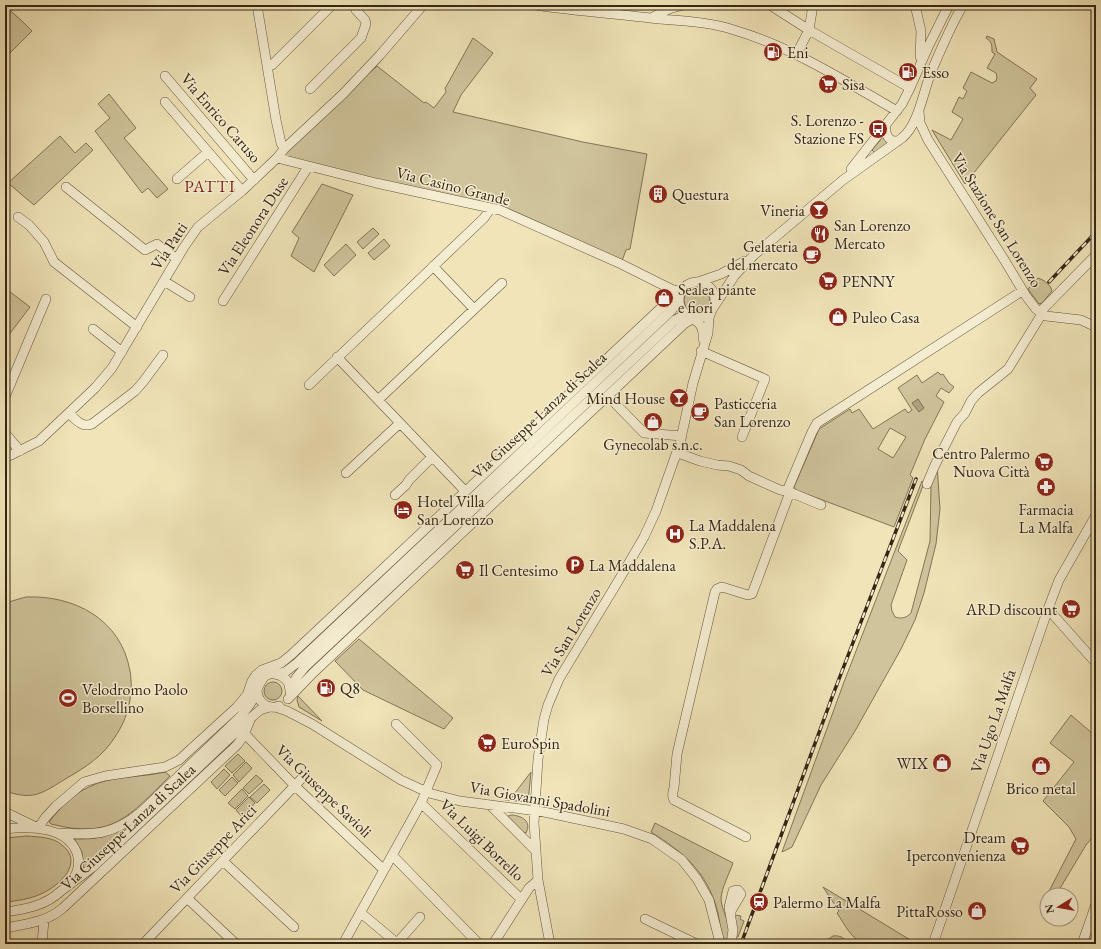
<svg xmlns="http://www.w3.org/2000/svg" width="1101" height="949" font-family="'EB Garamond',serif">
<rect width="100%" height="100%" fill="#f0e4b8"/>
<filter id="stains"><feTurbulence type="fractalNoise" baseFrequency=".005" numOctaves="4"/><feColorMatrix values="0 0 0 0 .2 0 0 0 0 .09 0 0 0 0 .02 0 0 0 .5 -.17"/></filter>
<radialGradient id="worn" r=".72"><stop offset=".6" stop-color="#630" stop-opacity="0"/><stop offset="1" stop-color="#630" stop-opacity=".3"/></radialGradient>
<path fill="#d0c49c" stroke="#837558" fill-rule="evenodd" d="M5 6 22 21 32 31 5 58Z
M987 36 994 39 997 52 1037 79 1030 88 1036 95 965 184 932 130 951 140 963 119 952 112 959 97 963 99 967 91 963 88 971 72 992 83 996 81 997 77 996 73 987 68 995 54 992 52C992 45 992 42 986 38Z
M473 38 493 53 461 95 453 112 583 142 647 154 630 249 626 250 622 261 531 221 420 190 281 157 348 92 377 66 424 103 426 102 434 108 446 92 445 88 447 85Z
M109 94 136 128 124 138 168 189 157 198 148 188 142 193 95 131 110 118 98 104Z
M60 136 75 153 86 143 93 150 34 205 8 183Z
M883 137 888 144 875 153 872 150Z
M322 184 353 195 314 272 291 256 299 238 292 232Z
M373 228 379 234 363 249 357 242Z
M384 239 390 246 374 260 368 253Z
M346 244 356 255 334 276 324 265Z
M1038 278C1044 280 1051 285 1052 291L1042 303 1039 304 1028 289Z
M684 300a13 13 0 1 1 26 0a13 13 0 1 1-26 0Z
M5 288 30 307 5 340Z
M938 372 941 375 943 374 949 383 954 387 949 393 941 388 936 396 944 402 925 439 910 475 913 478 894 527 796 490 794 487 819 429 850 409 852 413 859 409 873 429 905 409 908 413 912 410 898 388 917 375 922 383ZM890 428 906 437 893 458 878 449Z
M937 464 940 509 936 544 924 593 915 620 901 649 855 731 821 785 792 847 782 852 844 682 922 481 924 483 898 551 907 560 891 605 892 611 895 617C902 619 906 618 911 613L930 541 931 485Z
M26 597C74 595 121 619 130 671 134 694 128 718 115 737 103 756 86 767 67 778 42 793 35 801 5 791V603Z
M359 639 453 718 444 729 363 690 335 661Z
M264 691a9 9 0 1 1 18 0a9 9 0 1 1-18 0Z
M298 696 322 721 299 707 297 700Z
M1071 715 1093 734 1096 730V833L1086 845 1056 895H1047V897H1046L1076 839 1069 827 1043 801 1074 762 1050 743Z
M238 754 245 761 232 773 225 766Z
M246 762 252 768 239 782 233 775Z
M224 769 230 775 217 789 211 782Z
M165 772 170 776C129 816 113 840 51 824L49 822C59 809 73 794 89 787 112 775 141 778 165 772Z
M531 772 528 802 505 800V795L511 798Z
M256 775 263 781 249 794 243 788Z
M232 777 238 783 225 796 219 790Z
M264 784 270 790 257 803 250 797Z
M242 789 248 796 235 809 228 803Z
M249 797 255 803 242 817 236 810Z
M512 815C522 816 532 821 526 833L523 832 508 818V816Z
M655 823 733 863C730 872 721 889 721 899 722 914 735 928 726 944 720 935 720 920 717 909 706 871 683 852 651 832Z
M131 824 132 826 83 871 82 852 74 839C95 840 112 836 131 824Z
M27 836C39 837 53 837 62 845 85 863 59 886 41 894 30 899 17 901 5 902V838Z
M823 887 917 944H865C851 939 845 925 837 913L839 911Z
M734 915H735L741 916 740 919 744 921 738 937 735 936Z
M833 936C840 935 845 938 847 944H825L827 940Z"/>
<path fill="#b1a380" stroke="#807155" d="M918 399 924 408 919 412 912 403Z"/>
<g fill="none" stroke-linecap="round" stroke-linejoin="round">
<defs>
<path id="minor" d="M257 5 276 120 281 143 284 149
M535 5C576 11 617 14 659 19 684 21 710 22 734 30 792 47 845 81 897 111
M770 5 809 30 910 88
M915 5 921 31 920 57
M651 18 669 9 683 5
M796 55 809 30 813 5
M267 66 272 65 332 5
M165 76 254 180
M310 89 361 38 366 24 365 20 356 10 355 5
M165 102 242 191
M919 111 920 123 928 140 1005 261 1026 296 1036 309 1046 316 1081 320 1096 327
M886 126C885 134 888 142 898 141
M277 158 376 183 500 210 621 264 671 289 681 292
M851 169 902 104 910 88 929 45 949 5
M177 179 208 152
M66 187 145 250 157 244 177 259
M18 217 29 225 44 242 54 262 137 327
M433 266 474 309
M164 281 190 297
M679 300a18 18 0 1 1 36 0a18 18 0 1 1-36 0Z
M698 282 721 274 745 261
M223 301 308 167
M713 308 735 275 754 255 843 180 902 138C918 125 923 94 930 75 940 51 950 27 963 5
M1040 312 1096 255
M93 329 122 352
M701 351 765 379 742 437
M337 357 465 491
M309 385 484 218 491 208
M608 396 644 433 682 436
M5 397 46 299
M378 400 502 283
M69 413C76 420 82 428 92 424L135 391 143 382 163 355
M5 433 20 451
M678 453 700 461 717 465 729 466 741 470 749 476 780 490 787 491
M5 458 39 441 95 388 112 368 184 247 198 227 242 191 277 158 284 149 343 94 380 55 423 5
M346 473 400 423
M927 484 935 465 957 422 965 413 971 401 978 393 1008 369 1040 317
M395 495 406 485 409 480 432 457
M821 505 787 491 812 432 817 423 1022 291
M1048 609 1096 663
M276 674 285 672 297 663 672 310 679 298
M257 689C257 702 267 710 279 706
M290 690 296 678 305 667 675 320 681 317H689
M288 699 313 673 684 324 692 319C701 322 704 330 703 339
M275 707 287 711 312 724 401 780 429 793 460 801 544 812 624 829 652 839 682 860 697 879 709 900 720 943
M244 733 295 786 384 870
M421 803 521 899
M490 805 535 850
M5 812 38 828 45 818 56 806 84 782 105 776 165 767 179 760 237 707 247 695 252 681 256 675 262 670 281 663 291 655 678 292
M5 829C29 826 71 826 78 857 80 867 77 875 70 883
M58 833C94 835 112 836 141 812L241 716C245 711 249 706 252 701 259 689 261 666 281 676 288 679 290 685 290 692
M746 837 674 800C671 796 673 792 674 788L677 754 715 592 717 589 722 587 748 595 752 594 790 492
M392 855 479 944
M223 861 294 927
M57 894 93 867 253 716 260 710 270 707
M187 898 236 944
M5 912C26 909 45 906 61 891
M361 913 398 944
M645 919 697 944
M5 928C26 924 47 922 63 908L237 745 243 737 251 718
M397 943 420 917
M42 944 44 920
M143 944 305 775
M343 944 421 803 437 765 396 724
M493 944 529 888 538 880
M550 944 538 880 534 823 538 759 544 719 548 705 559 679 620 578 644 537 656 511 680 443 693 383 708 333 709 318 712 309
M731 944 733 930 729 907 733 891 738 890 741 894 731 911V915
M933 944 1048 609 1059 580 1096 515
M1082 944 1096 904"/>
</defs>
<use href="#minor" stroke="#64563d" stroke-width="10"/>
<use href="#minor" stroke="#f5edd1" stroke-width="9"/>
<defs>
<path id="rail" d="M1049 282 1096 232
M741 944 834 692 916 479"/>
</defs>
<use href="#rail" stroke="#362614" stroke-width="3.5"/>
<use href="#rail" stroke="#f5edd1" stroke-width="2" stroke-dasharray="6" stroke-linecap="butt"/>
</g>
<defs>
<symbol id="fuel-disc" viewBox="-11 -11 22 22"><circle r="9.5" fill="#8f2418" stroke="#f5edd1"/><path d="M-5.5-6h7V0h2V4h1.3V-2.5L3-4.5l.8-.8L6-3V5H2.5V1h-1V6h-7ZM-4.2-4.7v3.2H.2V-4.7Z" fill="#fff"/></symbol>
<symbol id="supermarket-disc" viewBox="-11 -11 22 22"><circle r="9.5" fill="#8f2418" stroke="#f5edd1"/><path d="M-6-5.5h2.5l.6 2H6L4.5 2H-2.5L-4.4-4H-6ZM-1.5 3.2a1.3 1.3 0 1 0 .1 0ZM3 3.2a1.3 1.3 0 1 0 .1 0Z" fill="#fff"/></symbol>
<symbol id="bus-disc" viewBox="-11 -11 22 22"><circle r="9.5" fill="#8f2418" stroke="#f5edd1"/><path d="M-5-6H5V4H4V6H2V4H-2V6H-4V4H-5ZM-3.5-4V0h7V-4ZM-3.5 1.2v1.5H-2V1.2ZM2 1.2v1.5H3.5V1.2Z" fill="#fff"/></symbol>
<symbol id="building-disc" viewBox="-11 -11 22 22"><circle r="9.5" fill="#8f2418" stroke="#f5edd1"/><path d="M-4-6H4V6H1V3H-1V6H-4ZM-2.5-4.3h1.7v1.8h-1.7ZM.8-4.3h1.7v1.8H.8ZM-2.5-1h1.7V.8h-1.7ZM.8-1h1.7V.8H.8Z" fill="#fff"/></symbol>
<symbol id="bar-disc" viewBox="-11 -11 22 22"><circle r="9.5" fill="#8f2418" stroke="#f5edd1"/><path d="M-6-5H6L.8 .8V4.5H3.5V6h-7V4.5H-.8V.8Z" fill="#fff"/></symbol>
<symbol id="restaurant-disc" viewBox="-11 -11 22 22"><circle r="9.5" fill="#8f2418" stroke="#f5edd1"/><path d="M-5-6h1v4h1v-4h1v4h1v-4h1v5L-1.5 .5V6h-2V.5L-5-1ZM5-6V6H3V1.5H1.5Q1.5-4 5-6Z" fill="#fff"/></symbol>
<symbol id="cafe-disc" viewBox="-11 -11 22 22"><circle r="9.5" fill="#8f2418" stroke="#f5edd1"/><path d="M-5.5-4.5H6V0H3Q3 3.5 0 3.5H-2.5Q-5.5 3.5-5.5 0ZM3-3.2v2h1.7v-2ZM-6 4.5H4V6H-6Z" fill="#fff"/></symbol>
<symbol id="shop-disc" viewBox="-11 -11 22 22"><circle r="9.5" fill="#8f2418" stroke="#f5edd1"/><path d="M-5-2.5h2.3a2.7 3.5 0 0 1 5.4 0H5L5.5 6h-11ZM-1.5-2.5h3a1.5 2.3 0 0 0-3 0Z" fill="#fff"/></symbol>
<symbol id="pharmacy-disc" viewBox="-11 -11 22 22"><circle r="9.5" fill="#8f2418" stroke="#f5edd1"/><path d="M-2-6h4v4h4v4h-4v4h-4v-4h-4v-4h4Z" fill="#fff"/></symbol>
<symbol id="hotel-disc" viewBox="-11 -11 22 22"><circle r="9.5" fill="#8f2418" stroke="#f5edd1"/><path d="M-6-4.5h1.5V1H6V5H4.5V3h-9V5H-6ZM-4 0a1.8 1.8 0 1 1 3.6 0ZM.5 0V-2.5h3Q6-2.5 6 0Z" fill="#fff"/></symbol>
<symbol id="hospital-disc" viewBox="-11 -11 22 22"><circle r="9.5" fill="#8f2418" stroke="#f5edd1"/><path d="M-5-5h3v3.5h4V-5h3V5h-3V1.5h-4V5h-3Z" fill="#fff"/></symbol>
<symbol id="parking-disc" viewBox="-11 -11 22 22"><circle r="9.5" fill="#8f2418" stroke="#f5edd1"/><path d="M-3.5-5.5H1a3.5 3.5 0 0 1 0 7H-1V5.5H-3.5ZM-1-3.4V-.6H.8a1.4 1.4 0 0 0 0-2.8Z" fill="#fff"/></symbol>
<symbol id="stadium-disc" viewBox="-11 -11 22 22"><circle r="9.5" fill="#8f2418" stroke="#f5edd1"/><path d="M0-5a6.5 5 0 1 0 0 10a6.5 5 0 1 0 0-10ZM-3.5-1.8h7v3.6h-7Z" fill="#fff"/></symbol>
<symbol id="station-disc" viewBox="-11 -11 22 22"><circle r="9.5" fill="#8f2418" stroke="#f5edd1"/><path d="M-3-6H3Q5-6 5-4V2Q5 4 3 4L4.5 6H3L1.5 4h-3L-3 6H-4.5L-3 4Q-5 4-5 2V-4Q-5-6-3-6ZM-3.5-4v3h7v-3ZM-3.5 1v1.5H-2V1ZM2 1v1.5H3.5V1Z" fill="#fff"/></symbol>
</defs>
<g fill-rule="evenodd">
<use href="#fuel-disc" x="762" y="41" width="22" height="22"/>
<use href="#fuel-disc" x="897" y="61" width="22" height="22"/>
<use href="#supermarket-disc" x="817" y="73" width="22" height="22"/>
<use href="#bus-disc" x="867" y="118" width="22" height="22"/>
<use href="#building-disc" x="647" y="183" width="22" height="22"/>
<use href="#bar-disc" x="808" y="199" width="22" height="22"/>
<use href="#restaurant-disc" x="809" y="223" width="22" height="22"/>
<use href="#cafe-disc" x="801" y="244" width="22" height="22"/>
<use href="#supermarket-disc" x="817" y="270" width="22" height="22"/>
<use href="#shop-disc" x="653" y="287" width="22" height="22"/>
<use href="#shop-disc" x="827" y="306" width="22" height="22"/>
<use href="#bar-disc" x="668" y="387" width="22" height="22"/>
<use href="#cafe-disc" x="689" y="401" width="22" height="22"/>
<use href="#shop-disc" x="642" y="411" width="22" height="22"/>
<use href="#supermarket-disc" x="1033" y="451" width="22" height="22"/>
<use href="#pharmacy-disc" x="1035" y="476" width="22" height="22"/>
<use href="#hotel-disc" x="392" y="499" width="22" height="22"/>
<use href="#hospital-disc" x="664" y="523" width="22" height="22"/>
<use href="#parking-disc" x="564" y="554" width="22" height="22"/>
<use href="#supermarket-disc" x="454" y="559" width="22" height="22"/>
<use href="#supermarket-disc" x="1060" y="598" width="22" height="22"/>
<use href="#fuel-disc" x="315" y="677" width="22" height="22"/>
<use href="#stadium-disc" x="57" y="687" width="22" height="22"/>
<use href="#supermarket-disc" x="476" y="732" width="22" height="22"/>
<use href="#shop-disc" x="931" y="752" width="22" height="22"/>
<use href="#shop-disc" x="1030" y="755" width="22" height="22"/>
<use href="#supermarket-disc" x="1009" y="835" width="22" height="22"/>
<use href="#station-disc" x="748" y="891" width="22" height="22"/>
<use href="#shop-disc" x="966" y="900" width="22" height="22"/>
</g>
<g text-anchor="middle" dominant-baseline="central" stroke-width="3" stroke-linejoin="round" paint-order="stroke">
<g font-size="16" fill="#362614" stroke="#f5edd1" text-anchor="start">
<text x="787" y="52">Eni</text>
<text x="922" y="72">Esso</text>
<text x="842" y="84">Sisa</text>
<text x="864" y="120" text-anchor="end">S. Lorenzo -<tspan x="864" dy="18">Stazione FS</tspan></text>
<text x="672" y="194">Questura</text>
<text x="805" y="210" text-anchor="end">Vineria</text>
<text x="834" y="225">San Lorenzo<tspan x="834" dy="18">Mercato</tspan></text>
<text x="798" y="246" text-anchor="end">Gelateria<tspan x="798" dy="18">del mercato</tspan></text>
<text x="842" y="281">PENNY</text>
<text x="678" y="289">Sealea piante<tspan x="678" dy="18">e fiori</tspan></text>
<text x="852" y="317">Puleo Casa</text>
<text x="665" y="398" text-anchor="end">Mind House</text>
<text x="714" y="403">Pasticceria<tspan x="714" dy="18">San Lorenzo</tspan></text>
<text x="653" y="444" text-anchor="middle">Gynecolab s.n.c.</text>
<text x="1030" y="453" text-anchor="end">Centro Palermo<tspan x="1030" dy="18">Nuova Città</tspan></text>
<text x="417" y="501">Hotel Villa<tspan x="417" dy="18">San Lorenzo</tspan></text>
<text x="1046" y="509" text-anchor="middle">Farmacia<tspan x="1046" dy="18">La Malfa</tspan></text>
<text x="689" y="525">La Maddalena<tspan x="689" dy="18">S.P.A.</tspan></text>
<text x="589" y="565">La Maddalena</text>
<text x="479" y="570">Il Centesimo</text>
<text x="1057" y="609" text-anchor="end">ARD discount</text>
<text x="340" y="688">Q8</text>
<text x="82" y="689">Velodromo Paolo<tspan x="82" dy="18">Borsellino</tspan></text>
<text x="501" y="743">EuroSpin</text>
<text x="928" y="763" text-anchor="end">WIX</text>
<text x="1041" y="788" text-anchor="middle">Brico metal</text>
<text x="1006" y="837" text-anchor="end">Dream<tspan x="1006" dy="18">Iperconvenienza</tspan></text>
<text x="773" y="902">Palermo La Malfa</text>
<text x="963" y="911" text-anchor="end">PittaRosso</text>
</g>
<g font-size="16" fill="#362614" stroke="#f5edd1">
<text transform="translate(221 118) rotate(49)">Via Enrico Caruso</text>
<text transform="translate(453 186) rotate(14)">Via Casino Grande</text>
<text transform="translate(997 220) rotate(58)">Via Stazione San Lorenzo</text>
<text transform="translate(253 226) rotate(-57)">Via Eleonora Duse</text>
<text transform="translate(169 246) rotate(-57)">Via Patti</text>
<text transform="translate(539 415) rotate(-43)">Via Giuseppe Lanza di Scalea</text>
<text transform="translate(571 632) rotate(-59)">Via San Lorenzo</text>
<text transform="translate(993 721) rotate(-71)">Via Ugo La Malfa</text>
<text transform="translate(324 791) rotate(44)">Via Giuseppe Savioli</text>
<text transform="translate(540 799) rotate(10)">Via Giovanni Spadolini</text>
<text transform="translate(128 827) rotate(-43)">Via Giuseppe Lanza di Scalea</text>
<text transform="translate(482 840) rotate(44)">Via Luigi Borrello</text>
<text transform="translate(213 849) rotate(-46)">Via Giuseppe Arici</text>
</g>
<g font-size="17" letter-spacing="1" fill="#7a1f14" stroke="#f5edd1">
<text x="210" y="186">PATTI</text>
</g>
</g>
<rect width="1101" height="949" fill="none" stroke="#f0e4b8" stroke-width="20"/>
<rect x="6" y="6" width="1089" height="937" fill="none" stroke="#362614" stroke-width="2"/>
<rect x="10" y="10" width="1081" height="929" fill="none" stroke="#362614"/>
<g transform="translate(1059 907) rotate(259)"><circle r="19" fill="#f5edd1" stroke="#a99d85"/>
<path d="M0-3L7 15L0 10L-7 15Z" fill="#8f2418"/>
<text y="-6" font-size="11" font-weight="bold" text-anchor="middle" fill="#362614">N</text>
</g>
<rect width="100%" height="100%" filter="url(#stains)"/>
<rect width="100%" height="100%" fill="url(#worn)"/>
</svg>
